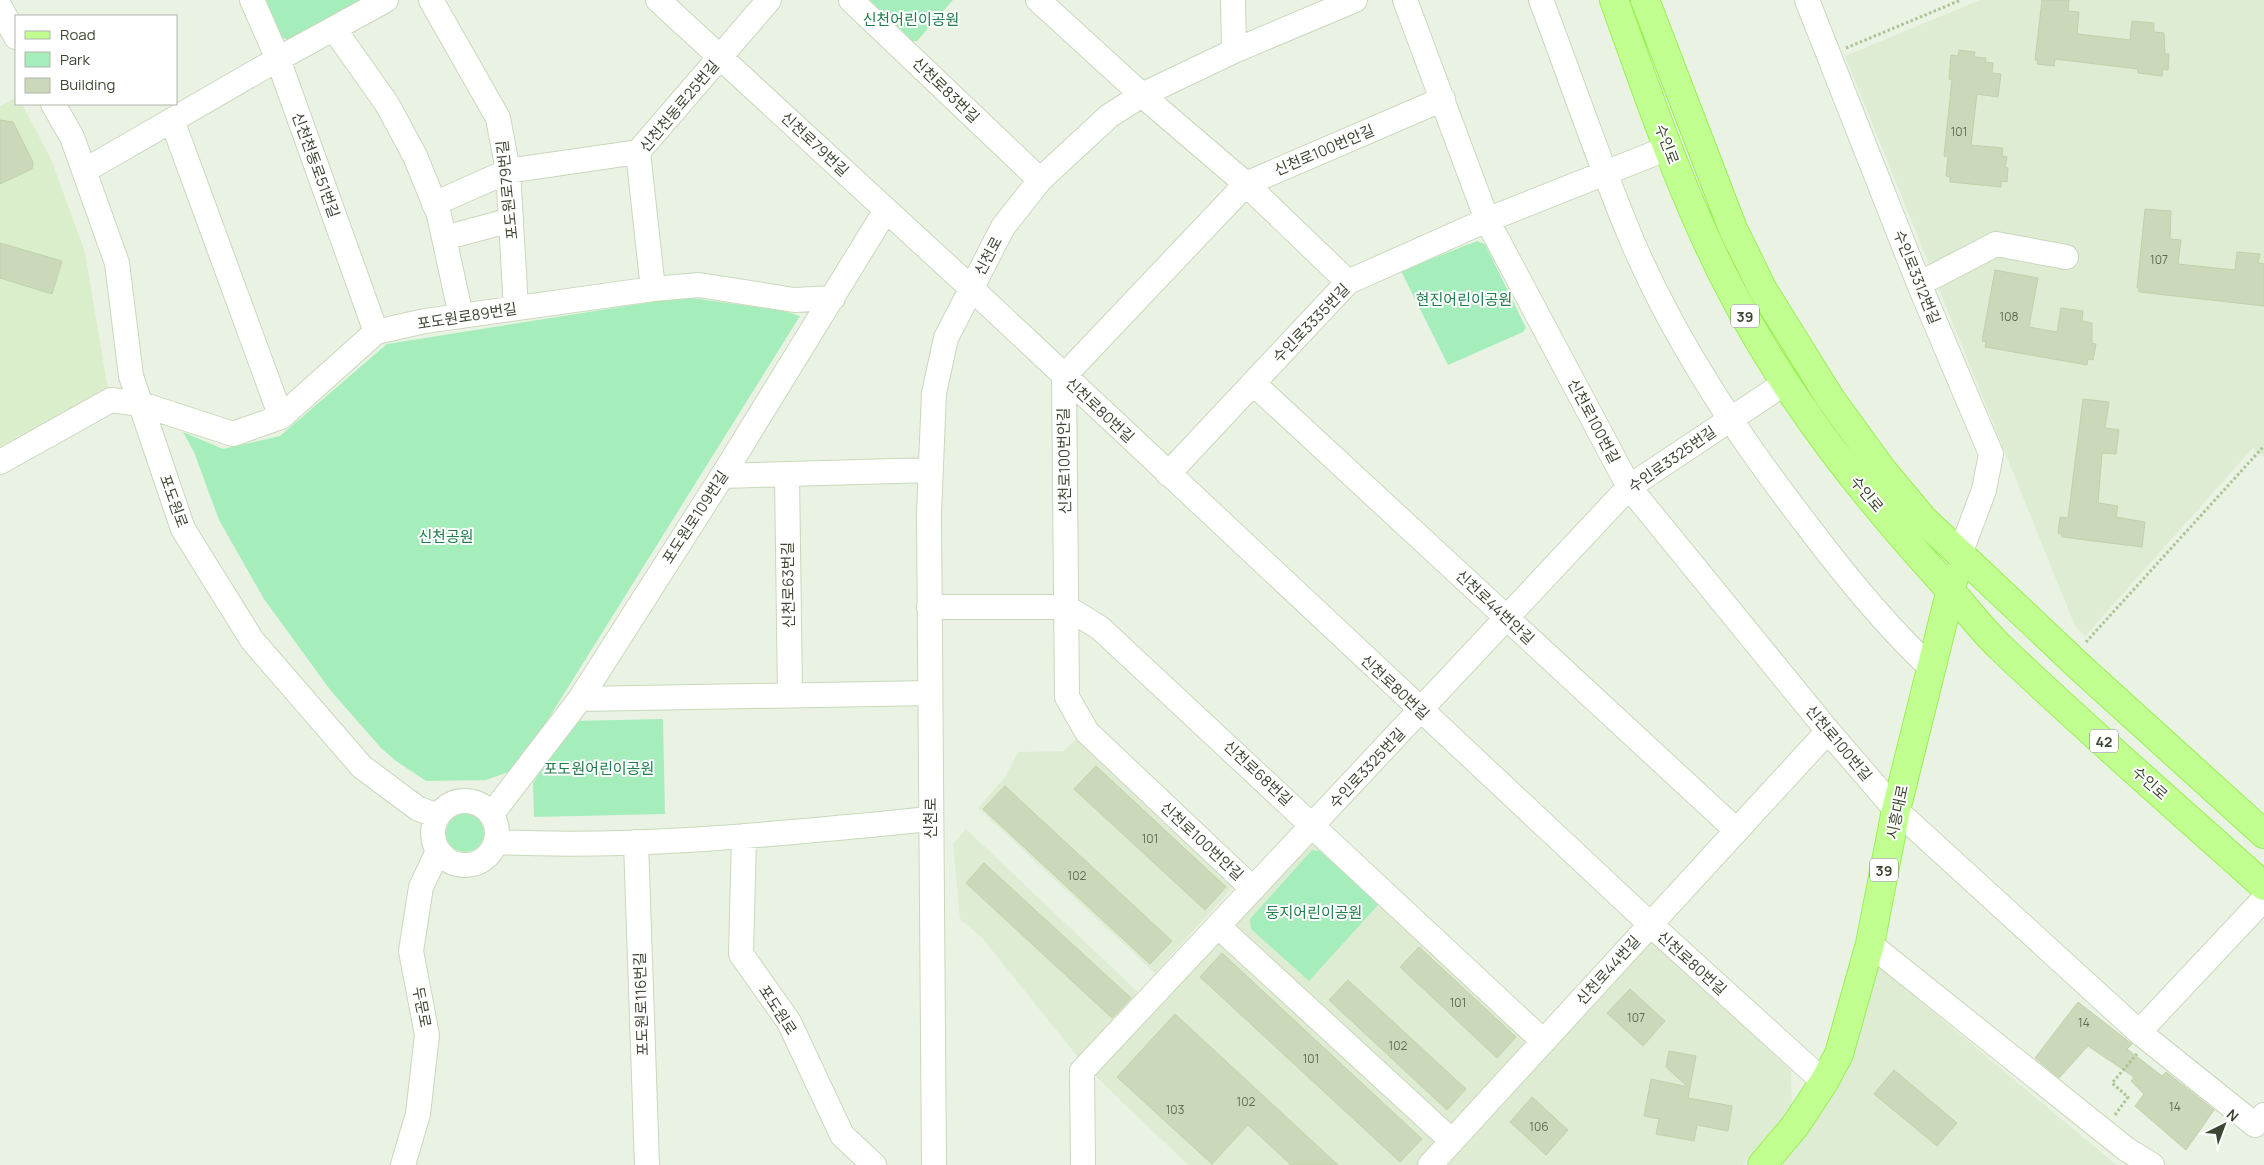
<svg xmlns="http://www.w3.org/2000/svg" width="2264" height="1165" font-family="Manrope,'Noto Sans KR',sans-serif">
<rect width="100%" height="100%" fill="#eaf3e3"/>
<path fill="#dfecd4" d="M1980 0H2264V457L2253 448 2085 636 2075 626 1845 56Z
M1076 739H1082L1236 884 1155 973 978 808 1005 777 1018 752 1064 751Z
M966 829 1138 992 1081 1061 983 939 960 919 953 844Z
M1314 837 1527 1042 1452 1128 1229 924Z
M1221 937 1442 1141 1420 1165H1188L1091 1072Z
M1652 941 1791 1070 1792 1106 1743 1165H1448Z
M1876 964 2115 1164 2117 1165H1780L1829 1100Z"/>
<path fill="#daeecb" d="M16 98V104H22L51 159 85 252 108 389 0 446V106Z"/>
<path fill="#a6edbc" d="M263 0H375L288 40 279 36Z
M861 0H953L917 41 909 42Z
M1477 241 1485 244 1526 328 1523 332 1448 365 1401 271Z
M692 298 784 311 800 316 517 769 486 780 426 781 396 761 381 748 331 691 264 599 219 520 194 452 183 432 223 449 280 436 387 344 658 301Z
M663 719 665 814 534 817 533 783 572 721Z
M446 833a19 19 0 1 1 38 0a19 19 0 1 1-38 0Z
M1312 850 1320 851 1379 904 1309 981 1251 929 1250 919Z"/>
<path fill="#cbd9ba" stroke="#bfd2a9" d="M2042 0H2069L2068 11 2079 12 2077 34 2130 40 2132 21 2154 23V32L2164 33 2165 54H2169L2168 70 2163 69 2162 76 2138 73V69L2055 59 2054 66 2037 64 2038 60H2035Z
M1959 50 1975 52 1974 57 1986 58 1985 62 1993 63 1992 73 2001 74 1998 97 1977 94 1971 145 2003 148 2002 156 2007 157 2005 167 2008 168 2007 182 2001 181V187L1950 182V177L1946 176 1948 157 1944 156 1952 80 1949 79 1951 55 1958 56Z
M0 120 13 122 33 162 32 169 0 184Z
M2145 209 2171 211 2170 239 2181 240 2178 264 2235 270 2237 252 2260 254 2258 263 2264 264V306L2139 292V288H2137Z
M0 243 62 261 52 294 0 278Z
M1995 270 2038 278 2029 327 2057 332 2061 308 2083 311 2082 321 2092 323V343L2096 344 2093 360 2088 359 2087 365 1985 347 1986 342 1982 341Z
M2083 399 2109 402 2105 428 2119 430 2116 454 2102 453 2098 503 2118 506 2116 517 2145 522 2142 547 2062 537V534L2058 533 2060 517 2068 518Z
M1096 766 1226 887 1205 910 1074 789Z
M1005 786 1172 941 1150 964 983 809Z
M984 863 1131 998 1112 1018 966 883Z
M1419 947 1516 1037 1497 1058 1400 967Z
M1222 953 1422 1139 1400 1162 1200 977Z
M1348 980 1466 1089 1447 1110 1329 1000Z
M1630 989 1665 1021 1643 1046 1607 1013Z
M2078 1002 2132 1044 2127 1049 2162 1076 2166 1072 2214 1110 2186 1150 2135 1106 2144 1094 2131 1081 2134 1077 2088 1046 2059 1078 2035 1058Z
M1175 1014 1338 1165H1291L1248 1125 1212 1164 1117 1077Z
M1669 1051 1696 1056 1688 1098 1732 1106 1728 1131 1697 1125 1694 1141 1656 1134 1659 1119 1644 1116 1651 1079 1688 1087 1666 1067Z
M1894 1070 1957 1123 1937 1146 1874 1094Z
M1532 1097 1568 1130 1546 1155 1510 1122Z"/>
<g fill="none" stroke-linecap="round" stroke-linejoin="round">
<defs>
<path id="minor" d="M252 0 278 59 376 332
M431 0 498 118 508 171 516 308
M658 0 971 288 1650 924 1824 1082
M851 0 1040 180
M1038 0 1142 95 1246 184 1348 282
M1233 0 1234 51
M1405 0 1487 220 1629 487 1828 731 1896 810 2139 1032 2264 899
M1541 0C1572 81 1599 163 1633 243 1678 347 1741 440 1810 529 1847 578 1886 626 1931 668
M1807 0 1919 284 1991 454 1984 490 1960 554
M0 7 16 37
M334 29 387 104 415 156 439 215 461 316
M53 104 72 137 117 263 131 376 183 529 252 640 362 767 417 808 437 816
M172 120 281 417
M84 171 278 59 386 0
M434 204 508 171 638 152
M444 238 511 220
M1919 284 1996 244 2066 257
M653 289 638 152 769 0
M1253 383 1736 830
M0 462 111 400 141 404 233 434 281 417 376 332 425 321 653 289 699 285 794 300 833 298
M787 474 790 695
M1168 474 1348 282 1487 220 1668 148
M722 476 930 470
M929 607H1066L1100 628 1543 1041
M580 699 930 693
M433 833a32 32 0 1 1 64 0a32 32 0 1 1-64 0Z
M491 815 580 699 728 467 886 210
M744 836 741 954 789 1022 842 1135 874 1165
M496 842C641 849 786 833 930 819
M636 842 647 1165
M1253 889 1087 732 1067 697 1064 376 1246 184 1443 99
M1218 926 1452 1141
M1870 944 2126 1149 2152 1165
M2139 1032 2255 1125 2264 1115
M403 1165 418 1114 427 1035 411 951 421 887 438 851
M934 1165 929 513 934 393 946 338 1003 227 1040 180 1109 116 1142 95 1234 51 1355 0
M1083 1165 1082 1071 1629 487 1785 383
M1430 1165 1828 731"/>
<path id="major" d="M1614 0C1650 100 1684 202 1734 296 1789 401 1863 494 1942 581 1962 603 1980 628 2001 648 2087 730 2176 807 2264 886
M1645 0 1733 229 1763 290 1830 398 1883 471 1924 520 2082 669 2264 834
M1762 1165 1795 1126 1824 1082 1839 1054 1870 944 1896 810 1954 577"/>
</defs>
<use href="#minor" stroke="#c9d8bb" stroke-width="26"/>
<use href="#major" stroke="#99f054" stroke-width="30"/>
<path stroke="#abc394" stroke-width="3" stroke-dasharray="2.5 2.5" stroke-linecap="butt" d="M1846 48 1961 0
M2086 642 2264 446
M2115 1115 2128 1097 2112 1083 2137 1054"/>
<use href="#minor" stroke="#fff" stroke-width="24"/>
<use href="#major" stroke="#c0ff90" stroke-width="28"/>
</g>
<g text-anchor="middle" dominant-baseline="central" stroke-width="4" stroke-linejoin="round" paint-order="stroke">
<g font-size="12" fill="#606b54">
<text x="1959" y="131">101</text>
<text x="2159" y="259">107</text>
<text x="2009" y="316">108</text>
<text x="1150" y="838">101</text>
<text x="1077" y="875">102</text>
<text x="1458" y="1002">101</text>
<text x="1636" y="1017">107</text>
<text x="2084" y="1022">14</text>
<text x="1398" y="1045">102</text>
<text x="1311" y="1058">101</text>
<text x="1246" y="1101">102</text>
<text x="2175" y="1106">14</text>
<text x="1175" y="1109">103</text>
<text x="1539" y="1126">106</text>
</g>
<g fill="#fff" stroke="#777e70" stroke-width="1">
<rect x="1731" y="304.5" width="28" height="23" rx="4"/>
<rect x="2090" y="729.5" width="28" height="23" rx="4"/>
<rect x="1870" y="858.5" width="28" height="23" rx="4"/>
</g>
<g font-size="14" font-weight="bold" fill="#3d4632">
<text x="1745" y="316">39</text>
<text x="2104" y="741">42</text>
<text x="1884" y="870">39</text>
</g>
<g font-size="15" fill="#207d4c" stroke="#fff">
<text x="911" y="19">신천어린이공원</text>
<text x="1464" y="299">현진어린이공원</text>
<text x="446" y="536">신천공원</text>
<text x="599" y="768">포도원어린이공원</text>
<text x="1314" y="912">둥지어린이공원</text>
</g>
<g font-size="15" fill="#3d4632" stroke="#fff">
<text transform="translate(946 90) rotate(44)">신천로83번길</text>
<text transform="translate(679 106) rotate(-50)">신천천동로25번길</text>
<text transform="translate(815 144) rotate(43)">신천로79번길</text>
<text transform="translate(1667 144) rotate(69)">수인로</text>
<text transform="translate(1324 150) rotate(-23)">신천로100번안길</text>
<text transform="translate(316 165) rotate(70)">신천천동로51번길</text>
<text transform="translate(507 190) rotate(-96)">포도원로79번길</text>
<text transform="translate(988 256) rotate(-62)">신천로</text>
<text transform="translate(1917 277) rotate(68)">수인로3312번길</text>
<text transform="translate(467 316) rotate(-9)">포도원로89번길</text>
<text transform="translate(1311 323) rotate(-46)">수인로3335번길</text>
<text transform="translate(1100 410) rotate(43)">신천로80번길</text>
<text transform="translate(1594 421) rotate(62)">신천로100번길</text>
<text transform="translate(1672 459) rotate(-35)">수인로3325번길</text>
<text transform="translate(1064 461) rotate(-91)">신천로100번안길</text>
<text transform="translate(1867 494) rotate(50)">수인로</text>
<text transform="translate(174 501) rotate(70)">포도원로</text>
<text transform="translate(695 517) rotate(-57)">포도원로109번길</text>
<text transform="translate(788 585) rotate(-91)">신천로63번길</text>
<text transform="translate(1495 607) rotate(43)">신천로44번안길</text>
<text transform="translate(1395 687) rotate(43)">신천로80번길</text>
<text transform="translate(1839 743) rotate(50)">신천로100번길</text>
<text transform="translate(1367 768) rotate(-47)">수인로3325번길</text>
<text transform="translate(1258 773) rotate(43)">신천로68번길</text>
<text transform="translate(2150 783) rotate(42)">수인로</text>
<text transform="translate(1897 812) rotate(-78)">시흥대로</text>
<text transform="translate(930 818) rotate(-90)">신천로</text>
<text transform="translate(1202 841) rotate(43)">신천로100번안길</text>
<text transform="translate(1692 963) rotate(42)">신천로80번길</text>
<text transform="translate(1608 970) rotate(-48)">신천로44번길</text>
<text transform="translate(641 1004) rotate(-92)">포도원로116번길</text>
<text transform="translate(422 1007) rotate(79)">두문로</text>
<text transform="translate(778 1010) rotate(57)">포도원로</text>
</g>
</g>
<rect x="15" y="15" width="162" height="90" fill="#ffffff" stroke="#b1b5ad"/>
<rect x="25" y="31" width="25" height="8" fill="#c0ff90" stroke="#b1b5ad"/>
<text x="60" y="40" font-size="15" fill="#3d4632">Road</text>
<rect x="25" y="52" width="25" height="15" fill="#a6edbc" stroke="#b1b5ad"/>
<text x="60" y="65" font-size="15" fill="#3d4632">Park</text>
<rect x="25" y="78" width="25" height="15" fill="#cbd9ba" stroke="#b1b5ad"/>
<text x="60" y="90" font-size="15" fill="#3d4632">Building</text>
<g transform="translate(2224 1125) rotate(42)" stroke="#ffffff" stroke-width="4" paint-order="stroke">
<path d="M0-4L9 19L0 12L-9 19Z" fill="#3d4632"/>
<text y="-8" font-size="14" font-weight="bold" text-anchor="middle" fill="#3d4632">N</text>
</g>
</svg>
